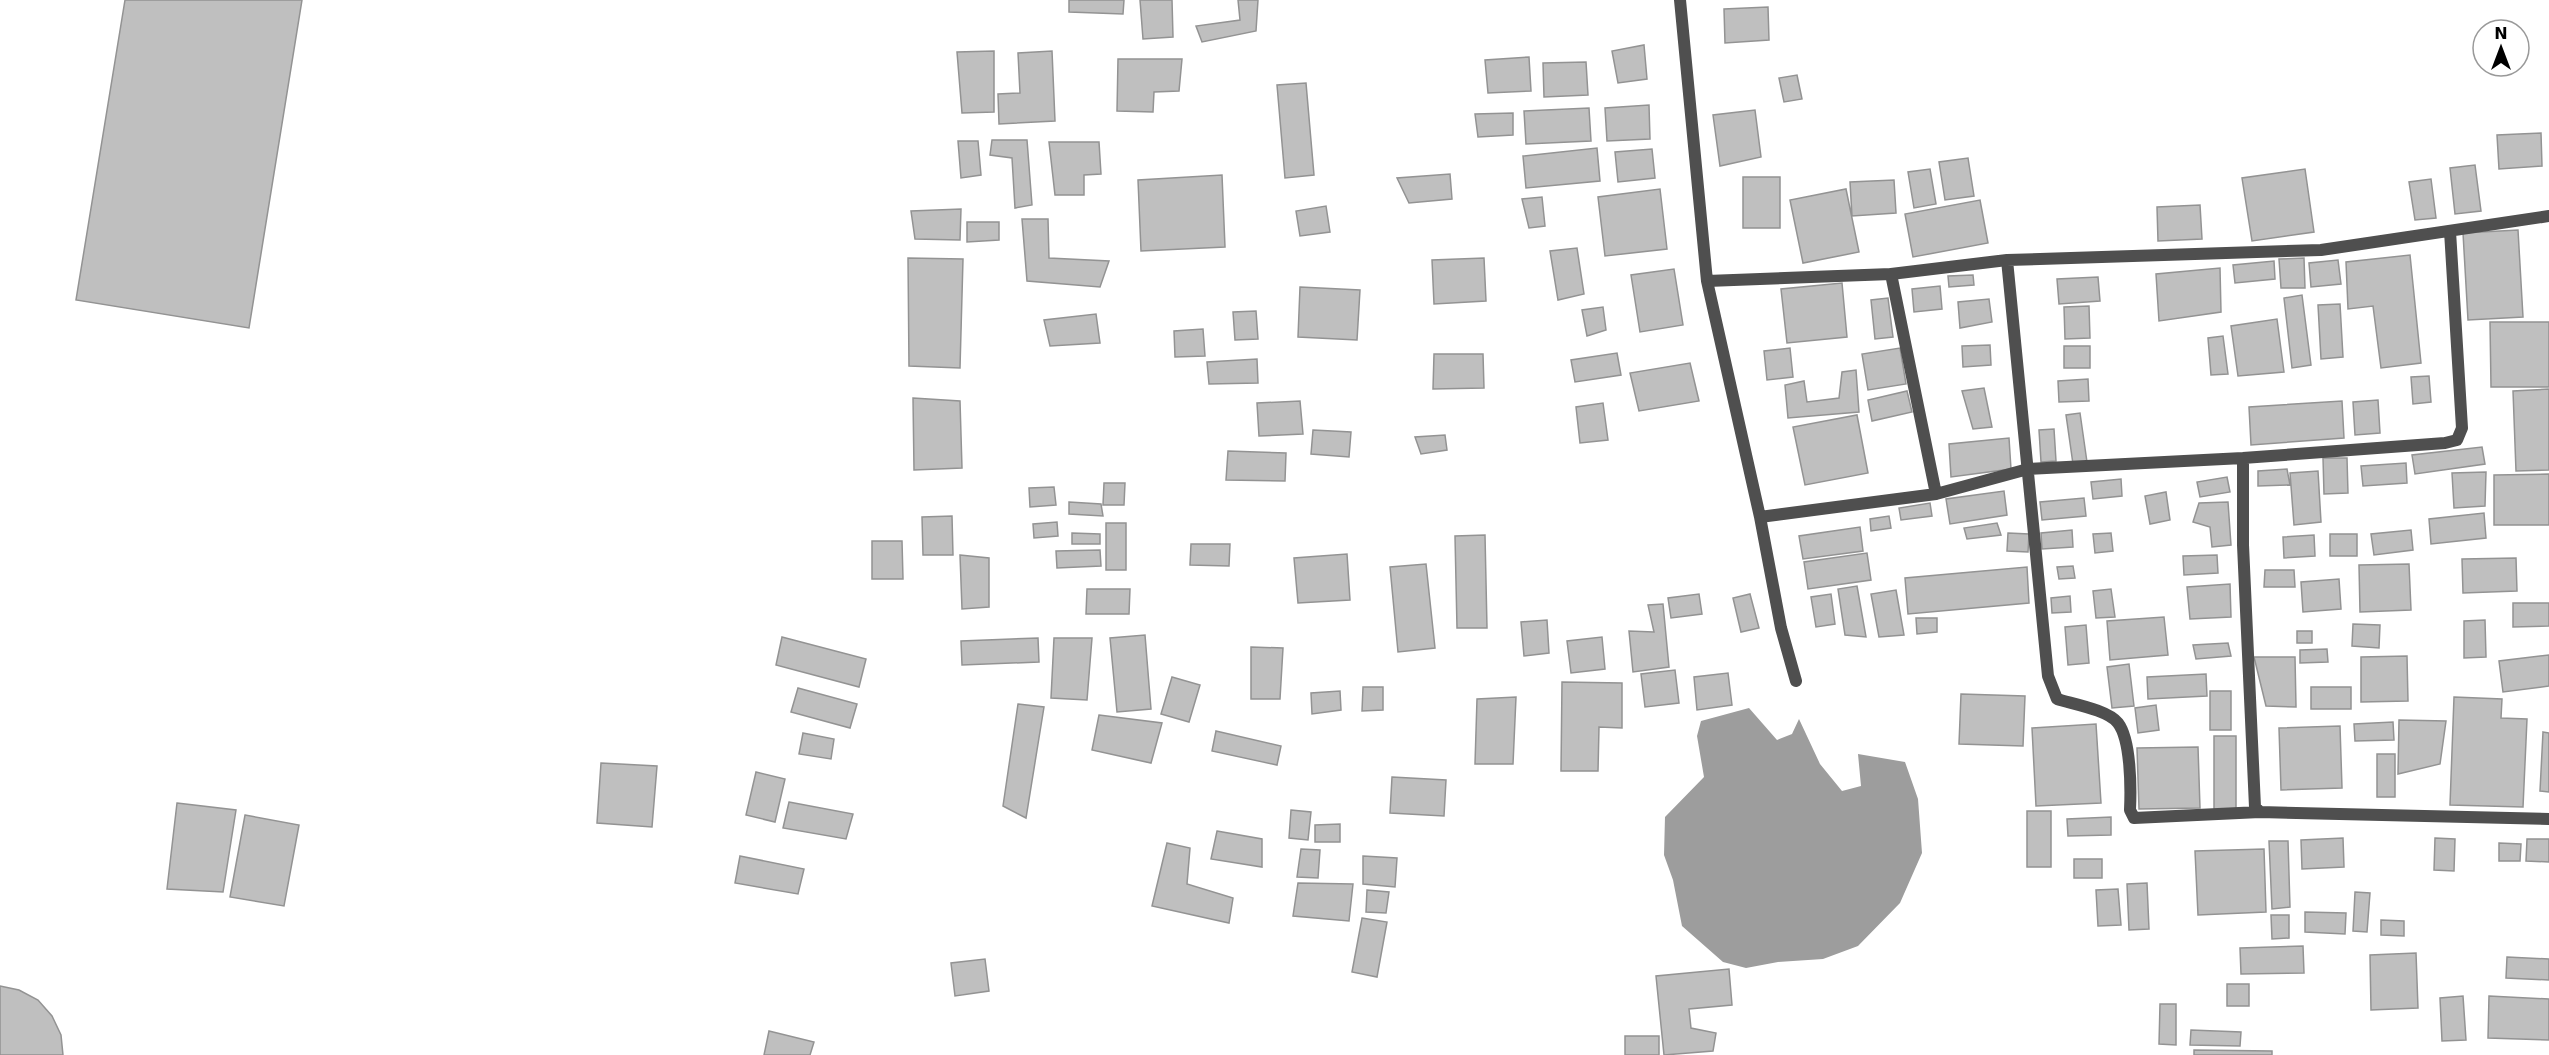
<svg xmlns="http://www.w3.org/2000/svg" width="2549" height="1055" font-family="'DejaVu Sans',sans-serif">
<rect width="100%" height="100%" fill="#fff"/>
<path fill="#9d9d9d" d="M1749 708 1777 740 1792 734 1799 719 1820 764 1842 791 1861 786 1858 754 1905 762 1918 799 1922 853 1900 903 1858 946 1823 959 1778 962 1746 968 1723 962 1682 926 1673 880 1664 855 1665 817 1704 777 1697 736 1701 721Z"/>
<path fill="#bfbfbf" stroke="#939393" stroke-width="1.5" d="M125 0H302L249 328 76 300Z
M1069 0H1124L1123 14 1069 12Z
M1140 0H1172L1173 37 1143 39Z
M1238 0H1258L1256 31 1202 42 1196 26 1240 20Z
M1768 7 1769 40 1725 43 1724 9Z
M1644 45 1647 79 1618 83 1612 51Z
M994 51V112L962 113 957 52Z
M1052 51 1055 121 999 124 998 94 1020 93 1018 53Z
M1529 57 1531 91 1488 93 1485 60Z
M1118 59H1182L1179 91 1154 92 1153 112 1117 111Z
M1586 62 1588 95 1544 97 1543 63Z
M1797 75 1802 99 1784 102 1779 78Z
M1306 83 1314 175 1285 178 1277 85Z
M1649 105 1650 139 1607 141 1605 108Z
M1589 108 1591 141 1526 144 1524 111Z
M1755 110 1761 157 1720 166 1713 115Z
M1513 113V135L1478 137 1475 114Z
M2541 133 2542 166 2499 169 2497 135Z
M992 140H1027L1032 205 1015 208 1012 158 990 155Z
M958 141H978L981 175 961 178Z
M1049 142H1099L1101 174 1084 175V195H1055Z
M1597 148 1600 181 1526 188 1523 156Z
M1652 149 1655 178 1618 182 1615 152Z
M1968 158 1974 196 1945 200 1939 162Z
M2475 165 2481 211 2455 214 2450 168Z
M1930 169 1936 204 1914 208 1908 172Z
M2305 169 2314 232 2252 241 2242 178Z
M1450 174 1452 199 1409 203 1397 178Z
M1222 175 1225 247 1141 251 1138 180Z
M1743 177H1780V228H1743Z
M2431 179 2436 218 2415 220 2409 182Z
M1894 180 1896 213 1852 216 1850 182Z
M1660 189 1667 249 1605 256 1598 197Z
M1846 189 1859 252 1803 263 1790 200Z
M1542 197 1545 226 1529 228 1522 199Z
M1980 200 1988 243 1913 257 1905 214Z
M2200 205 2202 239 2158 241 2157 207Z
M1326 206 1330 232 1300 236 1296 211Z
M961 209 960 240 915 239 911 211Z
M1022 219H1048L1049 258 1109 261 1100 287 1027 281Z
M967 222H999V240L967 242Z
M2518 230 2523 317 2468 320 2463 233Z
M1577 248 1584 294 1558 300 1550 251Z
M2410 255 2421 363 2381 368 2373 306 2348 309 2346 262Z
M908 258 963 259 960 368 909 366Z
M1484 258 1486 301 1434 304 1432 260Z
M2304 258 2305 288H2281L2279 259Z
M2338 260 2341 284 2311 287 2309 263Z
M2274 261 2275 279 2235 283 2233 265Z
M2220 268 2221 312 2159 321 2156 274Z
M1674 269 1683 325 1640 332 1631 275Z
M1973 275 1974 285 1949 287 1948 276Z
M2098 277 2100 301 2059 304 2057 279Z
M1842 283 1847 337 1787 343 1781 289Z
M1940 286 1942 309 1914 312 1912 289Z
M1300 287 1360 290 1357 340 1298 337Z
M2302 295 2311 365 2292 368 2284 298Z
M1888 298 1893 337 1875 339 1871 300Z
M1989 299 1992 322 1960 328 1958 302Z
M2340 304 2343 357 2321 359 2318 305Z
M2089 306 2090 338 2065 339 2064 307Z
M1603 307 1606 330 1587 336 1582 310Z
M1256 311 1258 339 1235 340 1233 312Z
M1096 314 1100 343 1050 346 1044 320Z
M2277 319 2284 372 2238 376 2231 326Z
M2490 322H2549V387H2491Z
M1203 329 1205 356 1175 357 1174 331Z
M2223 336 2228 374 2211 375 2208 338Z
M1990 345 1991 365 1963 367 1962 346Z
M2064 346H2090V368H2064Z
M1790 348 1793 377 1767 380 1764 351Z
M1900 348 1906 384 1868 390 1862 354Z
M1617 353 1621 375 1575 382 1571 360Z
M1434 354H1483L1484 388 1433 389Z
M1257 359 1258 383 1209 384 1207 362Z
M1690 363 1699 401 1639 411 1630 373Z
M1856 370 1859 412 1788 418 1785 385 1804 381 1807 402 1839 398 1842 372Z
M2429 376 2431 402 2413 404 2411 377Z
M2088 379 2089 401 2059 402 2058 381Z
M1984 388 1992 427 1973 429 1962 391Z
M2549 389V470L2516 471 2513 391Z
M1907 391 1912 412 1872 421 1868 400Z
M913 398 960 401 962 468 914 470Z
M2378 400 2380 433 2355 435 2353 402Z
M1300 401 1303 434 1259 436 1257 403Z
M2342 401 2344 438 2251 445 2249 407Z
M1603 403 1608 440 1580 443 1576 407Z
M2080 413 2087 462 2073 464 2066 415Z
M1857 415 1868 473 1805 485 1793 427Z
M2054 429 2056 461 2041 462 2039 430Z
M1313 430 1351 432 1349 457 1311 454Z
M1445 435 1447 450 1421 454 1415 437Z
M2009 438 2011 469 1951 477 1949 444Z
M2482 447 2485 464 2415 474 2412 455Z
M1228 451 1286 453 1285 481 1226 480Z
M2323 458H2347L2348 493 2324 494Z
M2406 463 2407 483 2363 486 2361 466Z
M2287 469 2290 485 2258 486V471Z
M2318 471 2321 522 2294 525 2290 473Z
M2486 472 2485 506 2454 508 2452 473Z
M2549 474V525H2494V475Z
M2227 477 2230 492 2200 497 2197 482Z
M2121 479 2122 496 2093 499 2091 482Z
M1104 483H1125L1124 505H1103Z
M1054 487 1056 505 1030 507 1029 488Z
M2004 491 2007 515 1950 524 1946 499Z
M2166 492 2170 520 2150 524 2145 496Z
M2084 498 2086 516 2042 520 2040 502Z
M1069 502 1101 504 1103 516 1069 514Z
M2228 502 2231 545 2212 547 2210 527 2193 522 2199 503Z
M1930 503 1932 516 1901 520 1899 508Z
M2484 513 2486 538 2431 544 2429 519Z
M952 516 953 555H923L922 517Z
M1889 516 1891 528 1871 531 1870 519Z
M1057 522 1058 536 1034 538 1033 524Z
M1106 523H1126V570H1106Z
M1997 523 2001 535 1967 539 1964 528Z
M1860 527 1863 551 1803 559 1799 536Z
M2072 530 2073 547 2042 549 2041 533Z
M2411 530 2413 550 2374 555 2371 534Z
M1072 533 1100 534V544H1072Z
M2008 533 2029 534 2028 552 2007 551Z
M2111 533 2113 551 2095 553 2093 534Z
M2330 534H2357V556H2330Z
M1485 535 1487 628H1457L1455 536Z
M2314 535 2315 556 2284 558 2283 537Z
M872 541H902L903 579H872Z
M1191 544H1230L1229 566 1190 565Z
M1100 550 1101 566 1057 568 1056 551Z
M1867 553 1871 580 1808 589 1804 562Z
M1347 554 1350 600 1298 603 1294 558Z
M960 555 989 558V607L962 609Z
M2217 555 2218 573 2184 575 2183 556Z
M2516 558 2517 591 2463 593 2462 559Z
M1426 564 1435 648 1398 652 1390 567Z
M2409 564 2411 610 2360 612 2359 565Z
M2073 566 2075 578 2059 579 2057 567Z
M2027 567 2029 603 1908 614 1905 578Z
M2265 570H2294L2295 587H2264Z
M2339 579 2341 609 2303 612 2301 582Z
M2230 584 2231 617 2190 619 2187 587Z
M1857 586 1866 637 1845 635 1838 589Z
M1087 589H1130L1129 614H1086Z
M2111 589 2115 617 2096 618 2093 591Z
M1896 590 1904 635 1879 637 1871 594Z
M1699 594 1702 614 1671 618 1668 598Z
M1750 594 1759 628 1741 632 1733 598Z
M1831 594 1835 624 1816 627 1811 597Z
M2070 596 2071 612 2052 613 2051 598Z
M2513 603H2549V626L2513 627Z
M1663 604 1669 667 1633 672 1629 631 1654 632 1648 605Z
M2164 617 2168 655 2110 660 2107 621Z
M1916 618H1937V632L1917 634Z
M1547 620 1549 653 1524 656 1521 622Z
M2485 620 2486 657 2464 658V621Z
M2353 624 2380 625 2379 648 2352 646Z
M2086 625 2089 663 2068 665 2065 627Z
M2297 631H2312V643H2297Z
M1145 635 1151 709 1117 712 1110 638Z
M782 637 866 659 859 687 776 665Z
M1602 637 1605 669 1571 673 1567 641Z
M1038 638 1039 662 962 665 961 641Z
M1054 638H1092L1087 700 1051 698Z
M2228 643 2231 656 2196 659 2193 645Z
M1251 647 1283 648 1280 699H1251Z
M2327 649 2328 662 2300 663V650Z
M2549 655V686L2503 692 2499 661Z
M2407 656 2408 701 2361 702V657Z
M2254 657H2295L2296 707 2266 706Z
M2129 664 2134 706 2112 708 2107 667Z
M1675 670 1679 703 1645 707 1641 674Z
M1728 673 1732 705 1697 710 1694 677Z
M2206 674 2207 696 2148 699 2147 677Z
M1172 677 1200 685 1189 722 1161 714Z
M1562 682 1622 683V728L1599 727 1598 771H1561Z
M1363 687H1383V710L1362 711Z
M2311 687H2351V709H2311Z
M798 688 857 704 850 728 791 712Z
M1340 691 1341 710 1312 714 1311 693Z
M2210 691H2231V730H2210Z
M1961 694 2025 696 2023 746 1959 744Z
M1516 697 1513 764H1475L1477 699Z
M2454 697 2502 699 2501 718 2527 719 2523 807 2450 805Z
M1018 704 1044 707 1026 818 1003 806Z
M2156 705 2159 730 2138 733 2135 708Z
M1099 715 1162 723 1151 763 1092 750Z
M2399 720 2446 721 2440 764 2398 774Z
M2393 722 2394 740 2355 741 2354 724Z
M2096 724 2101 803 2036 806 2032 728Z
M2340 726 2342 788 2281 790 2279 728Z
M1216 731 1281 746 1277 765 1212 751Z
M2543 732 2549 733V792L2540 791Z
M803 733 834 739 831 759 799 754Z
M2214 736H2236V811H2214Z
M2198 747 2200 808 2139 809 2137 748Z
M2377 754H2395V797H2377Z
M601 763 657 766 652 827 597 823Z
M756 772 785 779 775 822 746 815Z
M1392 777 1446 780 1444 816 1390 813Z
M789 802 853 814 846 839 783 828Z
M177 803 236 810 223 892 167 889Z
M1291 810 1311 812 1308 840 1289 838Z
M2027 811H2051V867H2027Z
M245 815 299 825 284 906 230 897Z
M2111 817V835L2068 836 2067 819Z
M1340 824V842H1315V825Z
M1217 831 1262 839V867L1211 859Z
M2343 838 2344 867 2302 869 2301 840Z
M2435 838 2455 839 2454 871 2434 870Z
M2527 839H2549V862L2526 861Z
M2269 841H2288L2290 907 2272 909Z
M1167 843 1190 848 1187 884 1233 898 1229 923 1152 906Z
M2499 843 2521 844 2520 861H2499Z
M1301 849 1320 850 1318 878 1297 877Z
M2264 849 2266 912 2198 915 2195 851Z
M740 856 804 869 798 894 735 883Z
M1363 856 1397 858 1395 887 1363 884Z
M2074 859H2102V878H2074Z
M1298 883 1353 884 1349 921 1293 916Z
M2147 883 2149 929 2129 930 2127 884Z
M2118 889 2121 925 2098 926 2096 890Z
M1367 890 1389 892 1386 913 1366 912Z
M2355 892 2370 893 2367 932 2353 931Z
M2305 912 2346 913 2345 934 2305 932Z
M2271 915H2289V938L2272 939Z
M1362 918 1387 922 1377 977 1352 972Z
M2381 920 2404 921V936L2381 935Z
M2303 946 2304 973 2241 974 2240 948Z
M2416 953 2418 1008 2371 1010 2370 955Z
M2507 957 2549 959V980L2506 978Z
M985 959 989 991 955 996 951 963Z
M1729 969 1732 1005 1689 1009 1691 1028 1716 1033 1713 1051 1664 1055 1656 976Z
M2227 984H2249V1006H2227Z
M0 986 19 990 38 1000 52 1016 61 1035 63 1055H0Z
M2463 996 2466 1040 2442 1041 2440 998Z
M2489 996 2549 999V1040L2488 1038Z
M2160 1004H2176V1045L2159 1044Z
M2191 1030 2241 1032 2240 1046 2190 1045Z
M769 1031 814 1042 810 1055H764Z
M1625 1036H1659V1055H1625Z
M2194 1050 2272 1051V1055H2194Z"/>
<g fill="none" stroke-linecap="round" stroke-linejoin="round">
<path stroke="#4f4f4f" stroke-width="12" d="M1680 0 1707 281
M2007 260 2048 676 2057 699C2073 704 2108 710 2118 723 2131 740 2131 788 2130 810L2134 818 2260 812
M1891 274 1936 494
M2243 458V545L2255 807 2260 812 2549 819
M1760 517 1936 494 2028 469 2243 458 2445 443 2457 440 2462 428 2450 231
M1796 681 1781 628 1760 517 1707 281 1891 274 2007 260 2321 250 2549 216"/>
</g>
<g transform="translate(2501 48)"><circle r="28" fill="#ffffff" stroke="#999999" stroke-width="1.5"/>
<path d="M0-4.5L10 22L0 15L-10 22Z" fill="#000000"/>
<text y="-9" font-size="16" font-weight="bold" text-anchor="middle" fill="#000000">N</text>
</g>
</svg>
